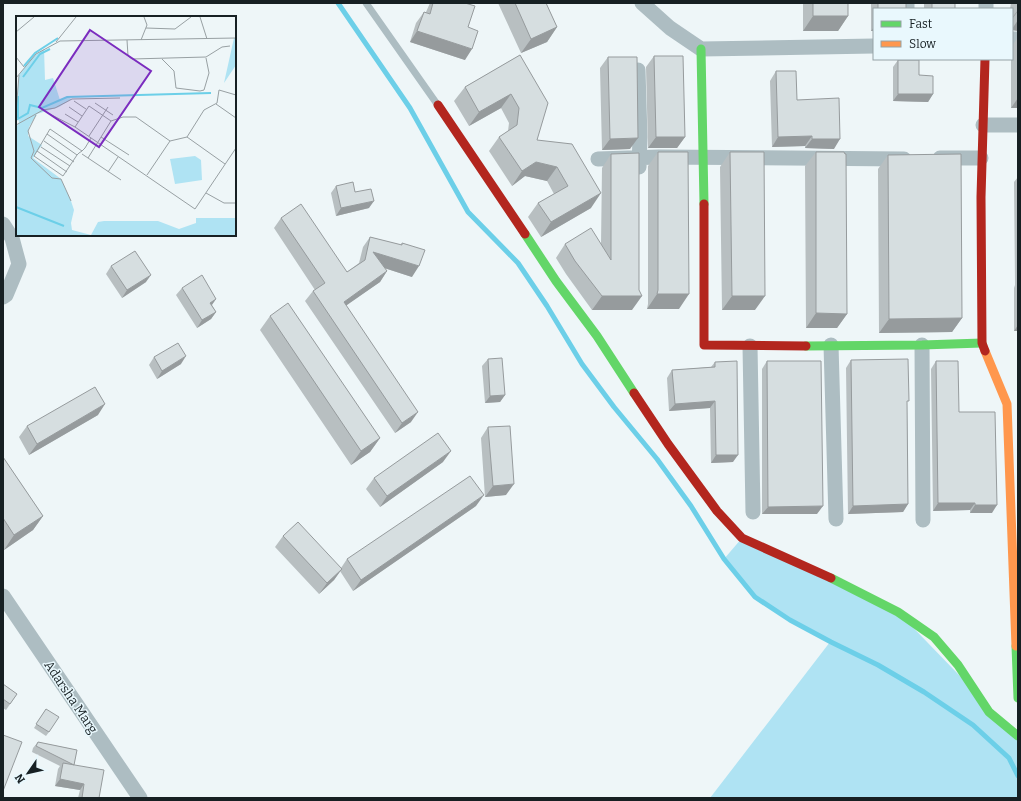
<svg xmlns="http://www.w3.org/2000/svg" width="1021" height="801" font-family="Bitter,serif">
<rect width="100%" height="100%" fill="#eef6f8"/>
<path fill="#afe3f3" d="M742 538 898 612 1018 736V798H710L830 642 790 620 755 597 724 559Z"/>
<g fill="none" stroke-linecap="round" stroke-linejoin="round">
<path stroke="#6ccfe8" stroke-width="5" d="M338 3 410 108 468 212 518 263 547 306 582 364 614 407 657 459 691 506 724 559 755 597 790 620 831 642 878 665 924 692 973 725 1009 758 1018 776"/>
<path stroke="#adbdc2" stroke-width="7" d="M366 3 437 104"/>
<path stroke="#adbdc2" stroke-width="15" d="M642 3 670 28 701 49 874 46
M907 3V9
M986 9V3
M1012 39H1018
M638 70 640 137 639 167
M983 125H1018
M940 158H981
M598 159 659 157 904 159
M3 224 12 238 19 264 6 295 3 297
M831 345 836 519
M922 345 923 520
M750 346 753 512
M3 596 140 798"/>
<path stroke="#63d668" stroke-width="9" d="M701 49 704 204
M525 234 556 281 597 336 634 393
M806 346 922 345 982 343
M831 578 898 612 934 637 958 665 989 712 1018 736
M1016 646 1018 698"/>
<path stroke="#ff974d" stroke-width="9" d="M985 351 1007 404 1016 646"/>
<path stroke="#b3261e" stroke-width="9" d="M985 59 981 197 982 343 985 351
M438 105 525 234
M704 204V345L806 346
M634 393 668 444 717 511 742 538 831 578"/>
</g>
<path fill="#b8bfc1" d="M430 3H465L468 27 465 60 410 42 416 23 424 12H426Z
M498 3H546L557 27 547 42 521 53Z
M803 3H848V16L838 31H803Z
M871 3H906V9H874V31H871Z
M924 3H955V9H924Z
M1011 3H1018V31L1012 30V9H1010Z
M1018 37V108H1011V59H1012V46Z
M520 55 537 140 591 208 541 237 528 217 538 203 554 194 547 181 525 176 512 186 489 151 499 137 508 131 509 123 501 108 469 126 454 101 465 87Z
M654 56 685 137 677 148H648L646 67Z
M608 57 630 149 602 150 600 68Z
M898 60 919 75 933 94 928 102 893 101V67Z
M776 71 797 100 834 149 805 148V146L772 147 770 81Z
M658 152 679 309H647L648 304V166Z
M730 152 755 310H722L720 167Z
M816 152 847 314 837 328H806L805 166Z
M611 154 632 310H592L566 274 556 258 565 244 601 245 602 168Z
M888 155 962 318 952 332 879 333 878 169Z
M1018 177V331H1014V288L1015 285 1014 182Z
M336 186 355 192 369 208 336 216 331 193Z
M281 218 347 272 359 263 363 247 370 237 401 245 402 243 412 277 384 268 387 271 380 282 346 305 411 422 395 433 305 301 313 291 315 290 274 228Z
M111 266 146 282 122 298 106 274Z
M182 288 216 299 212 305 216 312 211 319 197 328 176 295Z
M270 316 380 438 370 452 351 465 260 330Z
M154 357 181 364 157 379 149 365Z
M488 359 505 395 500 402 485 403 482 366Z
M851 360 907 404 908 504 903 512 848 514 846 368Z
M767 361 817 514H762V369Z
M936 361 959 412 992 513H970V510L933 511 931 369Z
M715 362 733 462 711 463 710 408 669 411 667 378 672 370 711 367Z
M98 415 29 455 19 437 27 426Z
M488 427 506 495 485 497 481 438Z
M3 457 43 516 33 530 4 550 3 548Z
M443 462 380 507 366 489 374 478Z
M476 506 353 591 340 571 334 580 319 594 275 547 283 536 341 568 347 559Z
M3 684 17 694 6 710 3 708Z
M46 709 49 732 46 736 34 728Z
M38 742 77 750 74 765 99 798H78L80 790 55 786 58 769 60 766 32 752 33 748Z"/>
<path fill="#969b9d" d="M1018 10V11L1012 19V18Z
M813 16H848L838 31H803Z
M1018 20V31L1012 30V29Z
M557 27 547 42 521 53 531 39Z
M874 27V31H871Z
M417 31 472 49 465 60 410 42Z
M511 94 501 108 469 126 479 112Z
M898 94H933L928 102 893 101Z
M1018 98V108H1011Z
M812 136 805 146 772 147 778 137Z
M656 137H685L677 148H648Z
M638 138 630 149 602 150 610 139Z
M812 139H840L834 149 805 148Z
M536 162 557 167 547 181 525 176 512 186 522 171Z
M601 193 591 208 541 237 551 222Z
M374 201 369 208 336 216 341 208Z
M373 252 419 266 412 277 366 262Z
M387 271 380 282 337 312 344 302Z
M151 275 146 282 122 298 127 290Z
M657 294H689L679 309H647Z
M602 296H642L632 310H592Z
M732 296H765L755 310H722Z
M216 299 211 306 210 303Z
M216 312 211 319 197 328 202 320Z
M816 313 847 314 837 328H806Z
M962 318 952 332 879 333 889 319Z
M1018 325V331H1014Z
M186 356 181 364 157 379 162 371Z
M505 395 500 402 485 403 490 396Z
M715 401 710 408 669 411 675 404Z
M105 404 98 415 29 455 37 444Z
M418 412 411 422 395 433 402 423Z
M380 438 370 452 351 465 361 451Z
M451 451 443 462 380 507 387 496Z
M716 455H738L733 462 711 463Z
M514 484 506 495 485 497 493 486Z
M484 495 476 506 353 591 361 580Z
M938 503H975L970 510 933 511Z
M908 504 903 512 848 514 853 506Z
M975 505H997L992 513H970Z
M823 506 817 514H762L768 507Z
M43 516 33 530 4 550 14 535Z
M342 569 334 580 319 594 327 583Z
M60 779 84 784 80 790 55 786Z"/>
<path fill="#d6dee0" stroke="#969b9d" d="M433 3H465L475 6 468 27 478 31 472 49 417 31 424 12 430 14Z
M515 3H546L557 27 531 39Z
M813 3H848V16H813Z
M878 3H906V9H878Z
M932 3H955V9H932Z
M520 55 548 103 537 140 572 144 601 193 551 222 538 203 568 186 557 167 536 162 522 171 499 137 517 125 519 108 511 94 479 112 465 87Z
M654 56H683L685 137H656Z
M608 57H637L638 138 610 139Z
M898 60H919V75L933 76V94H898Z
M776 71H796L797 100 839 98 840 139H812V136L778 137Z
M658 152H688L689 294H657L658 290Z
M730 152H764L765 296H732Z
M816 152H844L845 154H846L847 314 816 313Z
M639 153V290L642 296H602L575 261 565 244 591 228 611 260V154Z
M961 154 962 318 889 319 888 155Z
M353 182 355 192 371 189 374 201 341 208 336 186Z
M301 204 347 272 365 260 370 237 402 245V243L425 250 419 266 373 252 387 271 344 302 418 412 402 423 313 291 325 283 281 218Z
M135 251 151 275 127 290 111 266Z
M202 275 216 299 210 303 216 312 202 320 182 288Z
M288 303 380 438 361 451 270 316Z
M178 343 186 356 162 371 154 357Z
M502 358 505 395 490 396 488 359Z
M908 359 909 401H907L908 504 853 506 851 360Z
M737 361 738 455H716L715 401 675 404 672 370 715 367V362Z
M767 361H821L823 506 768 507Z
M936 361H958L959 412H995L997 505H975V503H938Z
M95 387 105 404 37 444 27 426Z
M510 426 514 484 493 486 488 427Z
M438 433 451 451 387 496 374 478Z
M3 457 43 516 14 535 3 518Z
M470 476 484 495 361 580 347 559Z
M298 522 342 569 327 583 283 536Z
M3 684 17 694 10 704 3 699Z
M46 709 59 717 49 732 36 724Z
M3 735 22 742 3 791Z
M38 742 77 750 74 765 36 746Z
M63 763 104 770 99 798H82L84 784 60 779Z"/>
<g text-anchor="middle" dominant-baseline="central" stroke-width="3" stroke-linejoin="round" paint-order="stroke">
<g font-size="13" fill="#172023" stroke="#e9f8fd">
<text transform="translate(71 697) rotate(56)">Adarsha Marg</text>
</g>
</g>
<g transform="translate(16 16)">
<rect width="220" height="220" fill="#eef6f8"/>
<path d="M218 22H220V49L208 67ZM28 33 29 64 37 62 44 84 51 81 56 83 43 91 21 98 13 111 12 120 26 129 17 142 45 163 55 185 58 194 55 207 56 214 75 219 82 206 88 205H142L163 213 180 207V202H220V219H0V112L3 106 0 96 3 59 17 41ZM179 140 185 144 186 164 159 168 154 143Z" fill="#afe3f3"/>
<path fill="none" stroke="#6ccfe8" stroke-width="2" d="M8 50 19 37 42 22M7 61 24 38 34 33M2 102V80M0 104 12 97 14 89 26 92 51 81 195 77M0 191 48 210"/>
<path fill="none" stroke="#98a0a3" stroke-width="1" d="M184 1 191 23M130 12 159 13 175 1M0 16 18 1M111 24 112 40 116 43 190 41 206 31 214 30M125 24 131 9 128 1M40 26 60 1M0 41 8 51M146 43 158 55 160 72 184 75 188 74 193 57 190 42M0 62 20 38 44 25 220 22M58 85 70 93M79 87 97 99M200 88 220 102M53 91 66 100M0 96 3 59M30 96 59 111 179 193 220 132M49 98 62 106M20 99 12 115 18 135 15 142 36 162 45 163 55 185M0 109 27 94 39 92 56 83 104 82M59 111 73 90 95 105M31 118 61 139M73 120 92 91M85 121 113 139M28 125 58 146M25 131 54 150M21 135 51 156M66 135 34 113 18 140 47 160 61 139 63 137 66 135 69 132 75 122M66 138 105 164M72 142 95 105 107 101H120L154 125M209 148 171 121 188 94 201 87 203 74 220 79M92 156 102 141M131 159 154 125 171 121M190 177 208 187H220"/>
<path fill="#7b2cbf" fill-opacity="0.15" stroke="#7b2cbf" stroke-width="2" d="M74 14 135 55 83 131 23 91Z"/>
<rect width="220" height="220" fill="none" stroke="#172023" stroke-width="2"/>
</g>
<rect width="1021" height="801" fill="none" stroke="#172023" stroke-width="8"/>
<rect x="873" y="8" width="140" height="52" fill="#e9f8fd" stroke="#95a2a6"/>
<rect x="881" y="21" width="20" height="6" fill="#63d668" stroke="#95a2a6"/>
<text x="909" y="28" font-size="12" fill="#172023">Fast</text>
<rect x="881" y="41" width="20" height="6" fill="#ff974d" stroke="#95a2a6"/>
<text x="909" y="48" font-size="12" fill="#172023">Slow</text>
<g transform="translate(28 773) rotate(236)" stroke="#e9f8fd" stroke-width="3" paint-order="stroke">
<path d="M0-3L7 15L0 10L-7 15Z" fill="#172023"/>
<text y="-6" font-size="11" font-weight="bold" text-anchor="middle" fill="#172023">N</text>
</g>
</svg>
